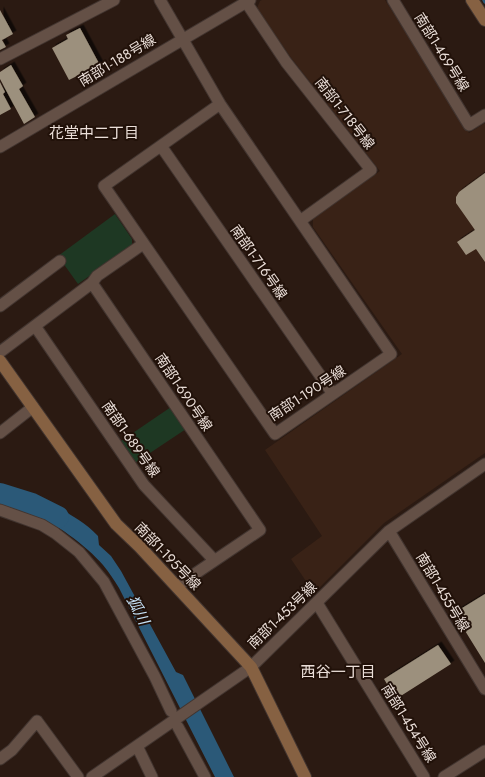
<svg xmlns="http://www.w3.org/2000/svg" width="485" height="777" font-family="Jost,'Noto Sans JP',sans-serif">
<defs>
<filter id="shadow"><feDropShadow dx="3.5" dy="-3.5" stdDeviation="0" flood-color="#0009"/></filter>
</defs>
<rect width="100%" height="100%" fill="#2b1a12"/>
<path fill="#392216" d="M262 0H385L469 133 485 123V453L384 523 314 593 291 559 322 536 265 450 402 354 313 227V219L380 171 292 59 257 8 260 1Z"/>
<path fill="#1e3823" d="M115 214 132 239V246L78 284 58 256Z
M171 407 186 429 135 463 121 441Z"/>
<path fill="#2b5978" d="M33 498C57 507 80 517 98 536L99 545 111 556 121 571 176 672 183 675 234 777H215L119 588C114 580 109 572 103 565 87 546 53 521 30 513Z"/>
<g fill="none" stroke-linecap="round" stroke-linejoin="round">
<path stroke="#2b5978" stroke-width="3.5" d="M484 0 485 2"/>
<path stroke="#2b5978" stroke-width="22" d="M0 494 32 504 58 517"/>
</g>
<path fill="#9c907d" filter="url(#shadow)" d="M0 10 13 34 2 40 6 47 0 50Z
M80 28 102 69 85 78 83 73 69 80 52 48 68 39 66 35Z
M11 65 23 86 19 89 35 117 24 124 0 79V72Z
M0 82 5 92 3 94 11 109 0 115Z
M485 173V262L476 249 466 255 457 242 475 230 456 203V197L459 192Z
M485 594V663L454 613Z
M438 645 451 664 396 699 384 679Z"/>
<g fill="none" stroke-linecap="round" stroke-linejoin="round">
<defs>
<path id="street" d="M160 0 220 104 391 354 275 434 104 186 220 104
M393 0 469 125 485 115
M246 2 286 62 371 170 300 221
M0 59 114 0
M161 146 333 394
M0 147 250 0
M92 283 97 276 143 244
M0 306 60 261
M35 326 144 485 214 560
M0 352 92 283 260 530 177 586
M0 433 33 407
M0 510 42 525 55 533 79 552 104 582 155 677 171 711
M389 531 485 689
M317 603 424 777
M178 727 205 777
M137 746 152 777
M0 759 12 750 37 721 78 777
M92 777 251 667 389 531 485 464
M444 777 485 751"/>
<path id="secondary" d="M472 0 485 20
M0 361 116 524 140 547 251 667 305 777"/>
</defs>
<use href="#street" stroke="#423530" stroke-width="13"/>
<use href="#secondary" stroke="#423530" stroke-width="14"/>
<use href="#street" stroke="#645046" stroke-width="11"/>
<use href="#secondary" stroke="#866142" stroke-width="12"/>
</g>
<g text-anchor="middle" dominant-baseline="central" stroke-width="4" stroke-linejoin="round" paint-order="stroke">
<g font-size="14" fill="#eaded8" stroke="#211109">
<text transform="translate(442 52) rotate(58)">南部1-469号線</text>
<text transform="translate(117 60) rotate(-31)">南部1-188号線</text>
<text transform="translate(345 113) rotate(52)">南部1-718号線</text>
<text transform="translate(259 262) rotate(55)">南部1-716号線</text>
<text transform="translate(184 392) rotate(56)">南部1-690号線</text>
<text transform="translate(307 393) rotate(-33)">南部1-190号線</text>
<text transform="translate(131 439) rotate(55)">南部1-689号線</text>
<text transform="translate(168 556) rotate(46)">南部1-195号線</text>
<text transform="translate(443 592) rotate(59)">南部1-455号線</text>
<text transform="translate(282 615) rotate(-44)">南部1-453号線</text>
<text transform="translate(409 723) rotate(58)">南部1-454号線</text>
</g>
<g font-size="15" fill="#eaded8" stroke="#211109">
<text x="94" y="133">花堂中二丁目</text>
<text x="338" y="672">西谷一丁目</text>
</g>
<g font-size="15" font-style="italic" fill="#c8e3f8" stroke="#211109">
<text transform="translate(138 610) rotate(63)">狐川</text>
</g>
</g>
</svg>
